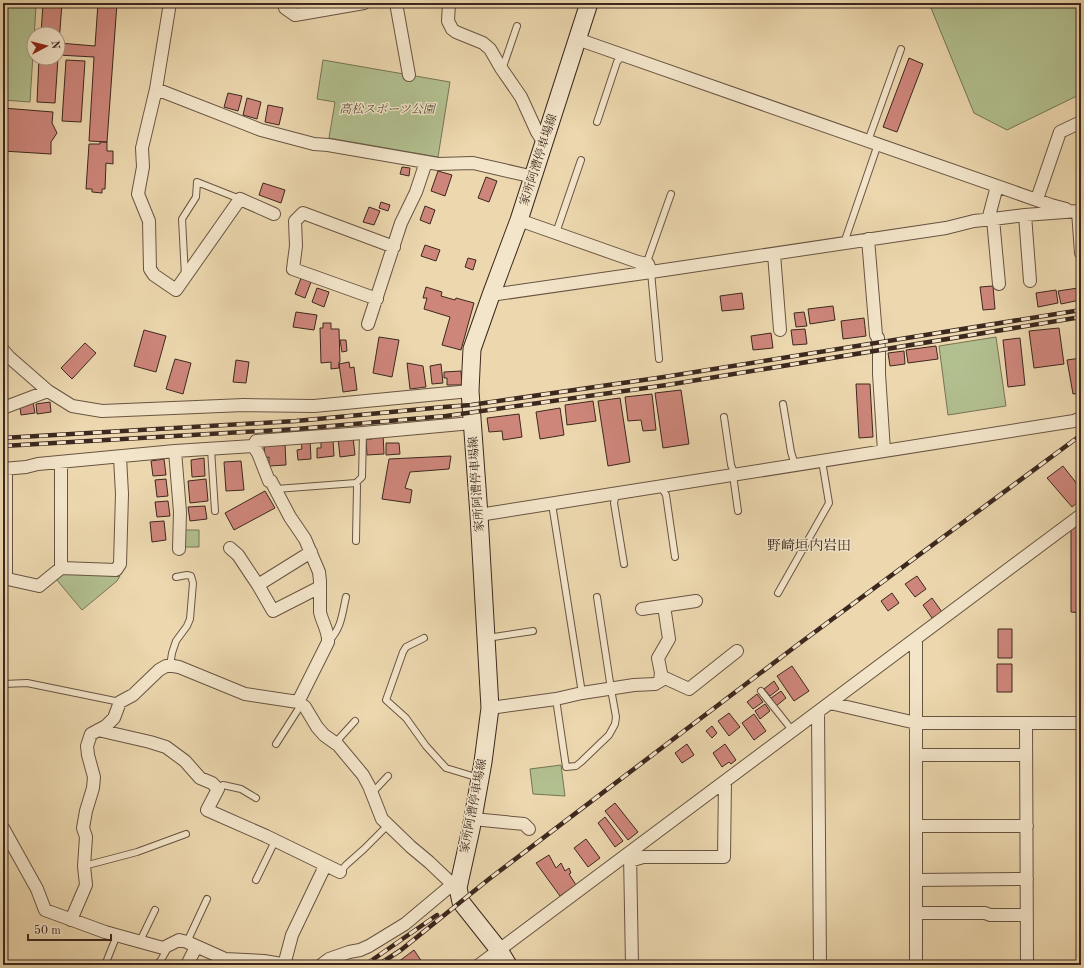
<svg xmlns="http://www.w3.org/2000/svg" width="1084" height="968" font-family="'Old Standard TT','Noto Serif JP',serif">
<rect width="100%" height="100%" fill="#ecd7ae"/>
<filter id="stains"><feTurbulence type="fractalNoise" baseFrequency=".005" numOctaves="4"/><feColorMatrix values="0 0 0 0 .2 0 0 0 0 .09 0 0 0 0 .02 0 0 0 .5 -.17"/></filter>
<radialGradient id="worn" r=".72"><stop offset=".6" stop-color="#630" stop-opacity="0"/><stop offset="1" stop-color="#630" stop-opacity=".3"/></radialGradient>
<path fill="#b2bf8f" stroke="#777456" d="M929 3H1081V94L1007 130 974 113Z
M3 4 36 6 30 102 3 100Z
M323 60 450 82 438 157 329 138 335 102 317 99Z
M996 337 1006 406 948 415 939 346Z
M185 530H199V547H184Z
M63 574 120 576 117 581 82 610 56 579Z
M561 765 565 796 533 794 530 769Z"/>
<path fill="#ce867b" stroke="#3c281e" d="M43 3H62L59 43 95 46 98 3H117L107 142 89 141 94 57 58 55V56V34H41Z
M39 58H58L55 103 37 102Z
M909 58 923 64 897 132 883 127Z
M66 60 85 61 81 122 62 121Z
M228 93 242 96 238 111 224 107Z
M247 98 261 102 257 119 243 115Z
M268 105 283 108 279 125 265 122Z
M3 108 53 112 52 123 57 133 51 142V154L3 151Z
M100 142H107V151H113V164L106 163 105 189H102V193L92 192V189H86L89 144H100Z
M402 167 410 168 409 176 400 174Z
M438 171 452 175 445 196 431 191Z
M486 177 497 181 489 202 478 198Z
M263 183 285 190 281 203 259 195Z
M381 202 390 205 388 211 379 208Z
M425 206 435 210 430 224 420 220Z
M369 207 380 211 374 225 363 222Z
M425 245 440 250 436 261 421 256Z
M468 258 476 260 473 270 465 267Z
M301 278 311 282 305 298 295 294Z
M993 286 995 309 983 310 980 287Z
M426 287 442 292 441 296 455 300 456 298 474 303 461 350 442 345 450 317 424 309 427 298H423Z
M317 288 329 292 324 307 312 302Z
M1078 288 1080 300 1061 304 1058 291Z
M1056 290 1058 303 1038 307 1036 293Z
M742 293 744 309 722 311 720 296Z
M833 306 835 320 810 324 808 309Z
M296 312 317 315 314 330 293 327Z
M804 312 807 326 796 327 794 313Z
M864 318 866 336 843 339 841 321Z
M323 323H331V329H339L340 362H339V368L331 369V362L321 363 320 328H323Z
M1059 328 1064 364 1034 368 1029 331Z
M805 329 807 344 793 345 791 330Z
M144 330 166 336 156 372 134 366Z
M771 333 773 348 753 350 751 336Z
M379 337 399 340 392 377 373 373Z
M1020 338 1025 385 1008 387 1003 340Z
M340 340H346L347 351 342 352Z
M85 343 96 353 72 379 61 368Z
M936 346 938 359 908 363 906 350Z
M904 351 905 364 890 366 888 353Z
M1081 358V393L1073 394 1067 360Z
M175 359 191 363 183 394 166 389Z
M236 360 249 362 246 383 233 382Z
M349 362 350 368 354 367 357 390 343 392 339 364Z
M407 363 423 366 426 387 410 389Z
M441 364 443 383 432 384 430 366Z
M461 371 462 385H447V378H444V372Z
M856 384H870L873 437 859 438Z
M681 390 689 444 663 448 655 393Z
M652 394 656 430 643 431 641 420 628 421 625 397Z
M620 398 630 462 608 466 598 401Z
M593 401 596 421 567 425 565 405Z
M33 402 35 413 21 415 20 407Z
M50 402 51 412 37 414 36 404Z
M560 408 564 435 540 439 536 412Z
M519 414 522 437 503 440 502 431 489 432 487 418Z
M372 434H383L384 454 367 455 366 439H372Z
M353 437 355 455 340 457 338 438Z
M310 440 311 459 298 460 297 450 302 449 301 441Z
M333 440 334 456 317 458V448H321V442Z
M285 443 286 465 269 466V457L265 458 264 445Z
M386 443H399L400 454 386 455Z
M451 456 449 469 410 472 405 488 412 490 410 503 382 499 389 459Z
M204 458 205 476 192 477 191 460Z
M164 459 166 475 153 476 151 461Z
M241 461 244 490 226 491 224 462Z
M1063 466 1081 489V503L1079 501 1072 507 1047 478Z
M166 479 168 496 157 497 155 480Z
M206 479 208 501 190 503 188 481Z
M265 491 275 508 234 530 225 513Z
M168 501 170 516 157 517 155 502Z
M205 506 207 519 190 521 188 507Z
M1081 518V613L1071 612V526Z
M164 521 166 540 152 542 150 522Z
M917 576 926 589 915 597 905 584Z
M892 593 899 603 888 611 881 601Z
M932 598 942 612 932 618 923 605Z
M998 629H1012V658H998Z
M997 664H1012V692H997Z
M792 666 809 691 794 701 777 676Z
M774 681 779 689 770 696 764 689Z
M781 691 786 698 776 706 771 698Z
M757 694 763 702 753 709 747 702Z
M765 704 770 711 760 719 755 711Z
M729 713 740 727 729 736 718 721Z
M754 714 766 731 754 740 742 723Z
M712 726 717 733 712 738 706 731Z
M687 744 694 755 682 763 675 753Z
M725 744 736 760 731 764 729 762 722 767 713 753Z
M615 803 638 832 628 840 605 811Z
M605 817 623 841 615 847 598 823Z
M586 839 600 858 588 867 574 848Z
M549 855 556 868 561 863 565 871 569 868 571 873 569 874 576 885 560 896 536 863Z
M414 950 424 965H394Z"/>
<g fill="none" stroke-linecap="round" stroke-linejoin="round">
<defs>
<path id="lane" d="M501 68 504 64 517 26
M597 122 617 62 623 55
M868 141 901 49
M557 233 558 227 581 160
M844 243 878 144
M648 264V259L671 194
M651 272 659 359
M185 276 182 219 196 197 197 182 240 199
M783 404 791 452 795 465
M724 417 731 465 735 475
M211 449 215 511
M733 475 738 511
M356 483 357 486 356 541
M661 487 666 495 675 557
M276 489 356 483 362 477 363 433
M616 494 614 503 624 564
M552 504 582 693
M778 593 829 503 822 461
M424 638 406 647 403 652 386 700 406 718 426 746 446 768 479 778
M487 638 533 631
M329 641C342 627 342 614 346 597
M170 666 172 653 176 641 187 626 190 619 193 583 191 576 187 575 176 577
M3 684 27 683 120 702
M761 691 792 730
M556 699 566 767 576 766 581 762 609 735 615 724 616 717 611 689 597 597
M335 743 355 721
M276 744 301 705
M218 789 223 785 241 789 256 798
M372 793 388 776
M84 866 137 852 186 834
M340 872 346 865 364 849 388 825
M256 880 275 841
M140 941 155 910
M187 942 207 899
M105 965 117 935
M157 965 161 960 169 946"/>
<path id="street" d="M170 3 156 89 142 148 143 167 138 194 149 221 150 269 154 275 176 290 240 199 274 214
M284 3 285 8 295 15 364 3
M396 3 409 75
M449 3 448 21 452 29 456 32 483 43 490 49 501 68 521 97 537 132 544 143
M577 39 1051 205 1066 209
M156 89 261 130 314 144 328 145 438 164 473 163 534 177
M1037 199 1060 132 1081 122
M1078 211 1081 253
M1025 215 1030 281
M993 219 999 284
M519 220 638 262 648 264 651 272
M988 220 997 186
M868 239 876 335 878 338 879 350V374L884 451
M774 254 780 330
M491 295 651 272 946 228 974 221 993 219 1025 215 1078 211
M377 299 293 269 296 246 295 221 303 213 394 247
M368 324 401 223 416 192 426 162
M3 350 9 357 48 391 72 406 102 411 244 405 314 406 470 391
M3 408 48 391
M253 446 256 441 363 433 472 423
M175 451 180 512 179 549
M61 462V568
M3 469 26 467 38 464 175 451 253 446 258 453 269 481H271L290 517 305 539 319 572 320 581V612C322 622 329 632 328 642L298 702
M479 515 1074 421 1081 418
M230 548 238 555 258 585
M311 552 258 585 273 611 320 587
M3 578 39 586 61 568 116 570 120 564 122 494 120 457
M6 578V468
M642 609 696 601
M660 681 661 673 658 658 669 639 664 606
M830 703 916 723H1081
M490 708 556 699 582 693 634 685 655 684 665 678 689 689 737 651
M818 712 820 965
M1026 723 1027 965
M98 730 150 742 166 747 185 761 200 778 212 783 218 789 207 810 266 836 340 872
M916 755H1026
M473 819 524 824 529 829
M916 826H1027
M3 828 37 889 45 910 105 932 163 948 179 940 187 942 225 959 264 961 287 965
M630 854 632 965
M630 861 643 857H724L725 781
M916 880 1027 879
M916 913H985L990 915H1027
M71 920 86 885 84 866 86 837 83 828 86 811 93 788 94 777 88 755 87 746 91 734 106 726 114 718 120 702 133 695 159 670 166 666H173L179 667 245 694 298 702 305 707 317 727 324 735 338 745 363 775 369 786 382 819 411 847 429 862 449 881 458 888
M187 965 196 947
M284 965 292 935 325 866
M321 965 329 959 349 952 360 950 369 946 405 924 448 888H458
M479 965C680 816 880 665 1081 515
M916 965V640"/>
<path id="secondary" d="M508 965 499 950 461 902 458 888 471 829 483 762 490 708 479 515 470 391 471 369 472 349 491 295 519 220 589 3"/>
</defs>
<use href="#lane" stroke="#685442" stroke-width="8"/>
<use href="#street" stroke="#685442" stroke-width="14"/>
<use href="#secondary" stroke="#3c281e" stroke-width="19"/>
<use href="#lane" stroke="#f3e5ca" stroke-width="6"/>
<use href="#street" stroke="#f3e5ca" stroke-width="12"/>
<use href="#secondary" stroke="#f3e5ca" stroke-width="17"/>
<defs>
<path id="rail" d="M3 438 296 421 444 407 471 405 664 377 1081 310
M3 446 297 429 446 416 667 385 1081 317
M365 965 437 915
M378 965 401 950 489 879 796 646 1081 435"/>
</defs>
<use href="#rail" stroke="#3c281e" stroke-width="4.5"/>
<use href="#rail" stroke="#f3e5ca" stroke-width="3" stroke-dasharray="9" stroke-linecap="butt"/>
</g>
<g text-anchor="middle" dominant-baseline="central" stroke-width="3" stroke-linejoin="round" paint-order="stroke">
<g font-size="12" font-style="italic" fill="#5a4e3a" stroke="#f3e5ca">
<text x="387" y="110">高松スポーツ公園</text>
</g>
<g font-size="12" fill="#3c281e" stroke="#f3e5ca">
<text transform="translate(539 160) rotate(-72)">家所阿漕停車場線</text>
<text transform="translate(477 484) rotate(-94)">家所阿漕停車場線</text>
<text transform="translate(474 806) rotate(-79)">家所阿漕停車場線</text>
</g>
<g font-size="14" fill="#3c281e" stroke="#f3e5ca">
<text x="809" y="546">野崎垣内岩田</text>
</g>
</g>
<rect width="1084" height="968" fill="none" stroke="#ecd7ae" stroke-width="16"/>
<rect x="4" y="4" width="1076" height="960" fill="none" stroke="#3c281e" stroke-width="2"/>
<rect x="8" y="8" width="1068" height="952" fill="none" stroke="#3c281e"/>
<g transform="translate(46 46) rotate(83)"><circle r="19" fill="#f3e5ca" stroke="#aa9985"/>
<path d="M0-3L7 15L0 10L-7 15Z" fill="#8f2418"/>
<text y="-6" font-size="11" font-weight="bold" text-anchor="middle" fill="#3c281e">N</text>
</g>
<path d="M28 934v6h83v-6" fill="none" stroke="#3c281e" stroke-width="2"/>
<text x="34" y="934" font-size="12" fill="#3c281e" stroke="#f3e5ca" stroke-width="3" paint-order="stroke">50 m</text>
<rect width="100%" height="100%" filter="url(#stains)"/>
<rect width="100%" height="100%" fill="url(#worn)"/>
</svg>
